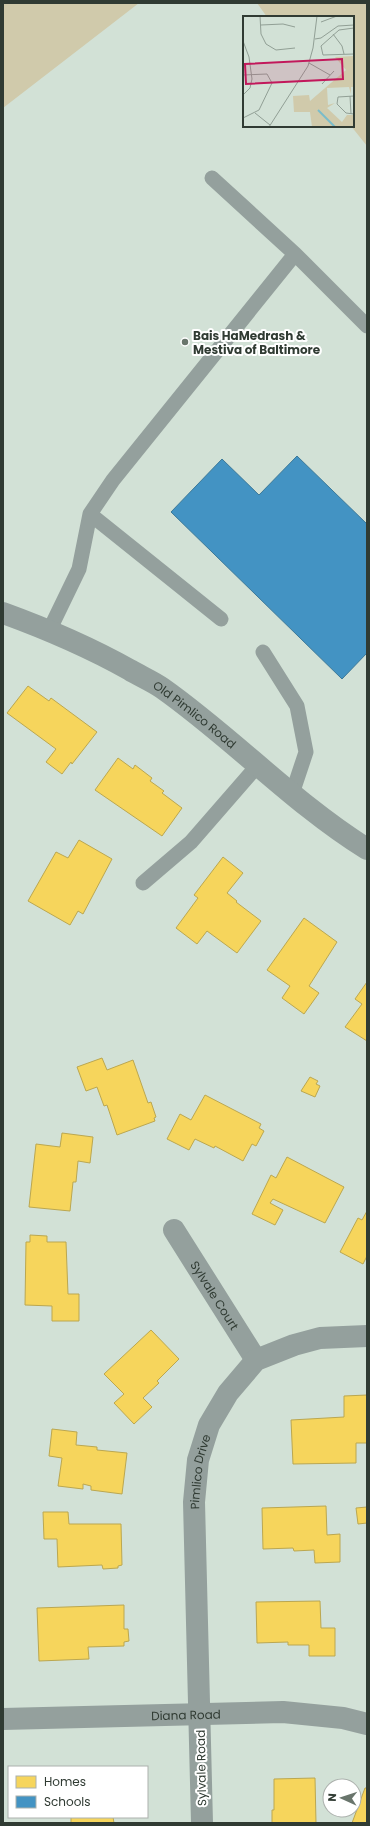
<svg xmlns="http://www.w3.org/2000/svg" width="370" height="1826" font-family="Poppins,sans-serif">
<rect width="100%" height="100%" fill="#d2e1d6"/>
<path fill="#d0caab" d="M3 3H139L3 108Z
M257 3H367V146L351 126H353V17H267Z"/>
<path fill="#f6d55c" stroke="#bba750" d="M28 686 49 701 51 698 97 732 72 764 71 762 62 774 46 762 56 749 7 713Z
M118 758 133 769 135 765 152 778 150 781 164 791 162 793 182 808 162 836 95 790Z
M79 840 112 859 83 914 78 911 70 925 28 901 56 852 68 858Z
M223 857 243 873 227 893 237 901 236 902 261 921 237 953 207 931 197 944 176 928 198 898 194 895Z
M304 918 337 942 309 986 319 993 304 1014 282 998 290 986 267 970Z
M367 982V1041L345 1027 362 1004 355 999Z
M102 1058 107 1070 133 1060 148 1103 151 1102 156 1117 154 1118 155 1121 117 1135 107 1105 104 1106 97 1087 86 1091 77 1067Z
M310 1077 318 1081 316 1084 320 1086 315 1097 301 1091Z
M205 1095 261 1124 259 1128 264 1131 256 1146 252 1144 243 1161 215 1146 214 1148 195 1139 189 1150 167 1139 180 1114 191 1120Z
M62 1133 93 1137 90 1163 78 1161 76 1182H73L70 1211 29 1207 36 1144 60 1147Z
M287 1157 344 1187 325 1223 273 1199 270 1203 283 1210 275 1225 252 1214 271 1175 276 1178Z
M367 1211V1256L363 1264 340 1252 358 1218 362 1220Z
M30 1235 47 1236V1242H66L68 1294H79V1321H52V1306L25 1305 26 1242H30Z
M151 1330 179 1359 157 1381 159 1383 143 1398 152 1407 134 1424 114 1403 124 1394 104 1374Z
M367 1395V1443H356V1463L293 1464 291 1420 344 1417V1396Z
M52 1429 77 1432 76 1445 97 1447V1450L127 1453 122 1494 91 1490V1486L83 1484V1489L58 1486 62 1458 49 1456Z
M326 1506 327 1535 340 1534V1562L315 1563 314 1550 294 1551 293 1548 263 1549 262 1508Z
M367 1507V1523L358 1524 356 1508Z
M43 1512H68L69 1524H121L122 1565 118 1566V1568L103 1569 102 1565 58 1567 57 1539H44Z
M320 1601 321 1628H335V1656H309V1645H288V1642L257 1643 256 1602Z
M124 1605V1629H128L129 1641 124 1642V1646L88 1647 89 1659 39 1661 37 1608Z
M315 1778 316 1823H272V1810H274V1779Z
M365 1788H367V1823H352Z
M71 1817H113L114 1823H71Z"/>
<path fill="#4393c3" stroke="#3d7998" d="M297 456 367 524V653L342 679 171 512 222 459 259 495Z"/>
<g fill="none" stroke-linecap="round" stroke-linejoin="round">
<path stroke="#94a09d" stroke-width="15" d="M212 178 295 254 367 326
M90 514 221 619
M49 631 79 569 90 514 113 480 295 254
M263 652 297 706 306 752 292 794
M143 883 191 842 258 765"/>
<g stroke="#94a09d" stroke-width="22">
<path id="s1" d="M174 1230 256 1360"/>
<path id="s2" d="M3 1719 283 1712 343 1718 367 1724"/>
<path id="s3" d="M202 1823 194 1502 198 1460 209 1425 228 1393 256 1360 294 1345 320 1338 367 1336"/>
</g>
<path stroke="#94a09d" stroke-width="22" id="s4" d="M3 613C47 629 89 647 130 670 140 676 152 681 162 688 233 738 293 803 367 849"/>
</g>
<circle fill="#69756c" stroke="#fff" stroke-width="1.5" cx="185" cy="342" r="4"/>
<g text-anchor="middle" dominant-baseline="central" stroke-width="4" stroke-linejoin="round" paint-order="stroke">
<g font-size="12" font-weight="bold" fill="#303b33" stroke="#fff" text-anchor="start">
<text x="193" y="335">Bais HaMedrash &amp;<tspan x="193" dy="14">Mestiva of Baltimore</tspan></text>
</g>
<g font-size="12" fill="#303b33" stroke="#fff">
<text stroke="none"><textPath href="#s4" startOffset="218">Old Pimlico Road</textPath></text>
<text stroke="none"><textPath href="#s1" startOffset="77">Sylvale Court</textPath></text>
<text stroke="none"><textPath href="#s3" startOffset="352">Pimlico Drive</textPath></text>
<text stroke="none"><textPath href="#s2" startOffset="183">Diana Road</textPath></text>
<text transform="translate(201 1768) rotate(-91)">Sylvale Road</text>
</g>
</g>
<g transform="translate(243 16)">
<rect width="111" height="111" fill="#d2e1d6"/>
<path d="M111 40V71H108V78L106 71 84 72 85 89 92 87 84 92 99 106 104 99H111V111H69L67 96H51L50 80 66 79 67 85 103 54 92 41Z" fill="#d0caab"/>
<path fill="none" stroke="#7abcca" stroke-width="2" d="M75 94 92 111"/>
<path fill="none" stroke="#919f95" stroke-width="1" d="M17 0 18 18 23 28 33 34 52 32M78 6 94 0M18 9 40 8 52 11M111 12 96 14 78 30 80 39 111 38M90 18 99 30 101 38M72 23 78 22 95 10 111 9M0 25 6 41 9 63 7 72 0 79M66 47 87 59M0 59 24 58 29 67 16 94 0 102M79 68 91 55M107 80 108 98M111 80 95 81 94 88 103 97 111 98M12 97 27 109M26 111 65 50 70 32 74 0"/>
<path fill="#c2185b" fill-opacity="0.15" stroke="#c2185b" stroke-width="2" d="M99 43 100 63 3 68 2 48Z"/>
<rect width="111" height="111" fill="none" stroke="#303b33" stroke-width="2"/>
</g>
<rect width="370" height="1826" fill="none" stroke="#303b33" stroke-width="8"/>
<rect x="8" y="1766" width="140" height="52" fill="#ffffff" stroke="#acb1ad"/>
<rect x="16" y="1776" width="20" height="12" fill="#f6d55c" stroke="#acb1ad"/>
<text x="44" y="1786" font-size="12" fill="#303b33">Homes</text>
<rect x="16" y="1796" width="20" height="12" fill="#4393c3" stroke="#acb1ad"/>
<text x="44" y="1806" font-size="12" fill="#303b33">Schools</text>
<g transform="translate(342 1798) rotate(273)"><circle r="19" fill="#ffffff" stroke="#acb1ad"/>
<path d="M0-3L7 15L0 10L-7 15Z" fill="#69756c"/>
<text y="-6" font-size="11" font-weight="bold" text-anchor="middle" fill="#303b33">N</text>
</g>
</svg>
